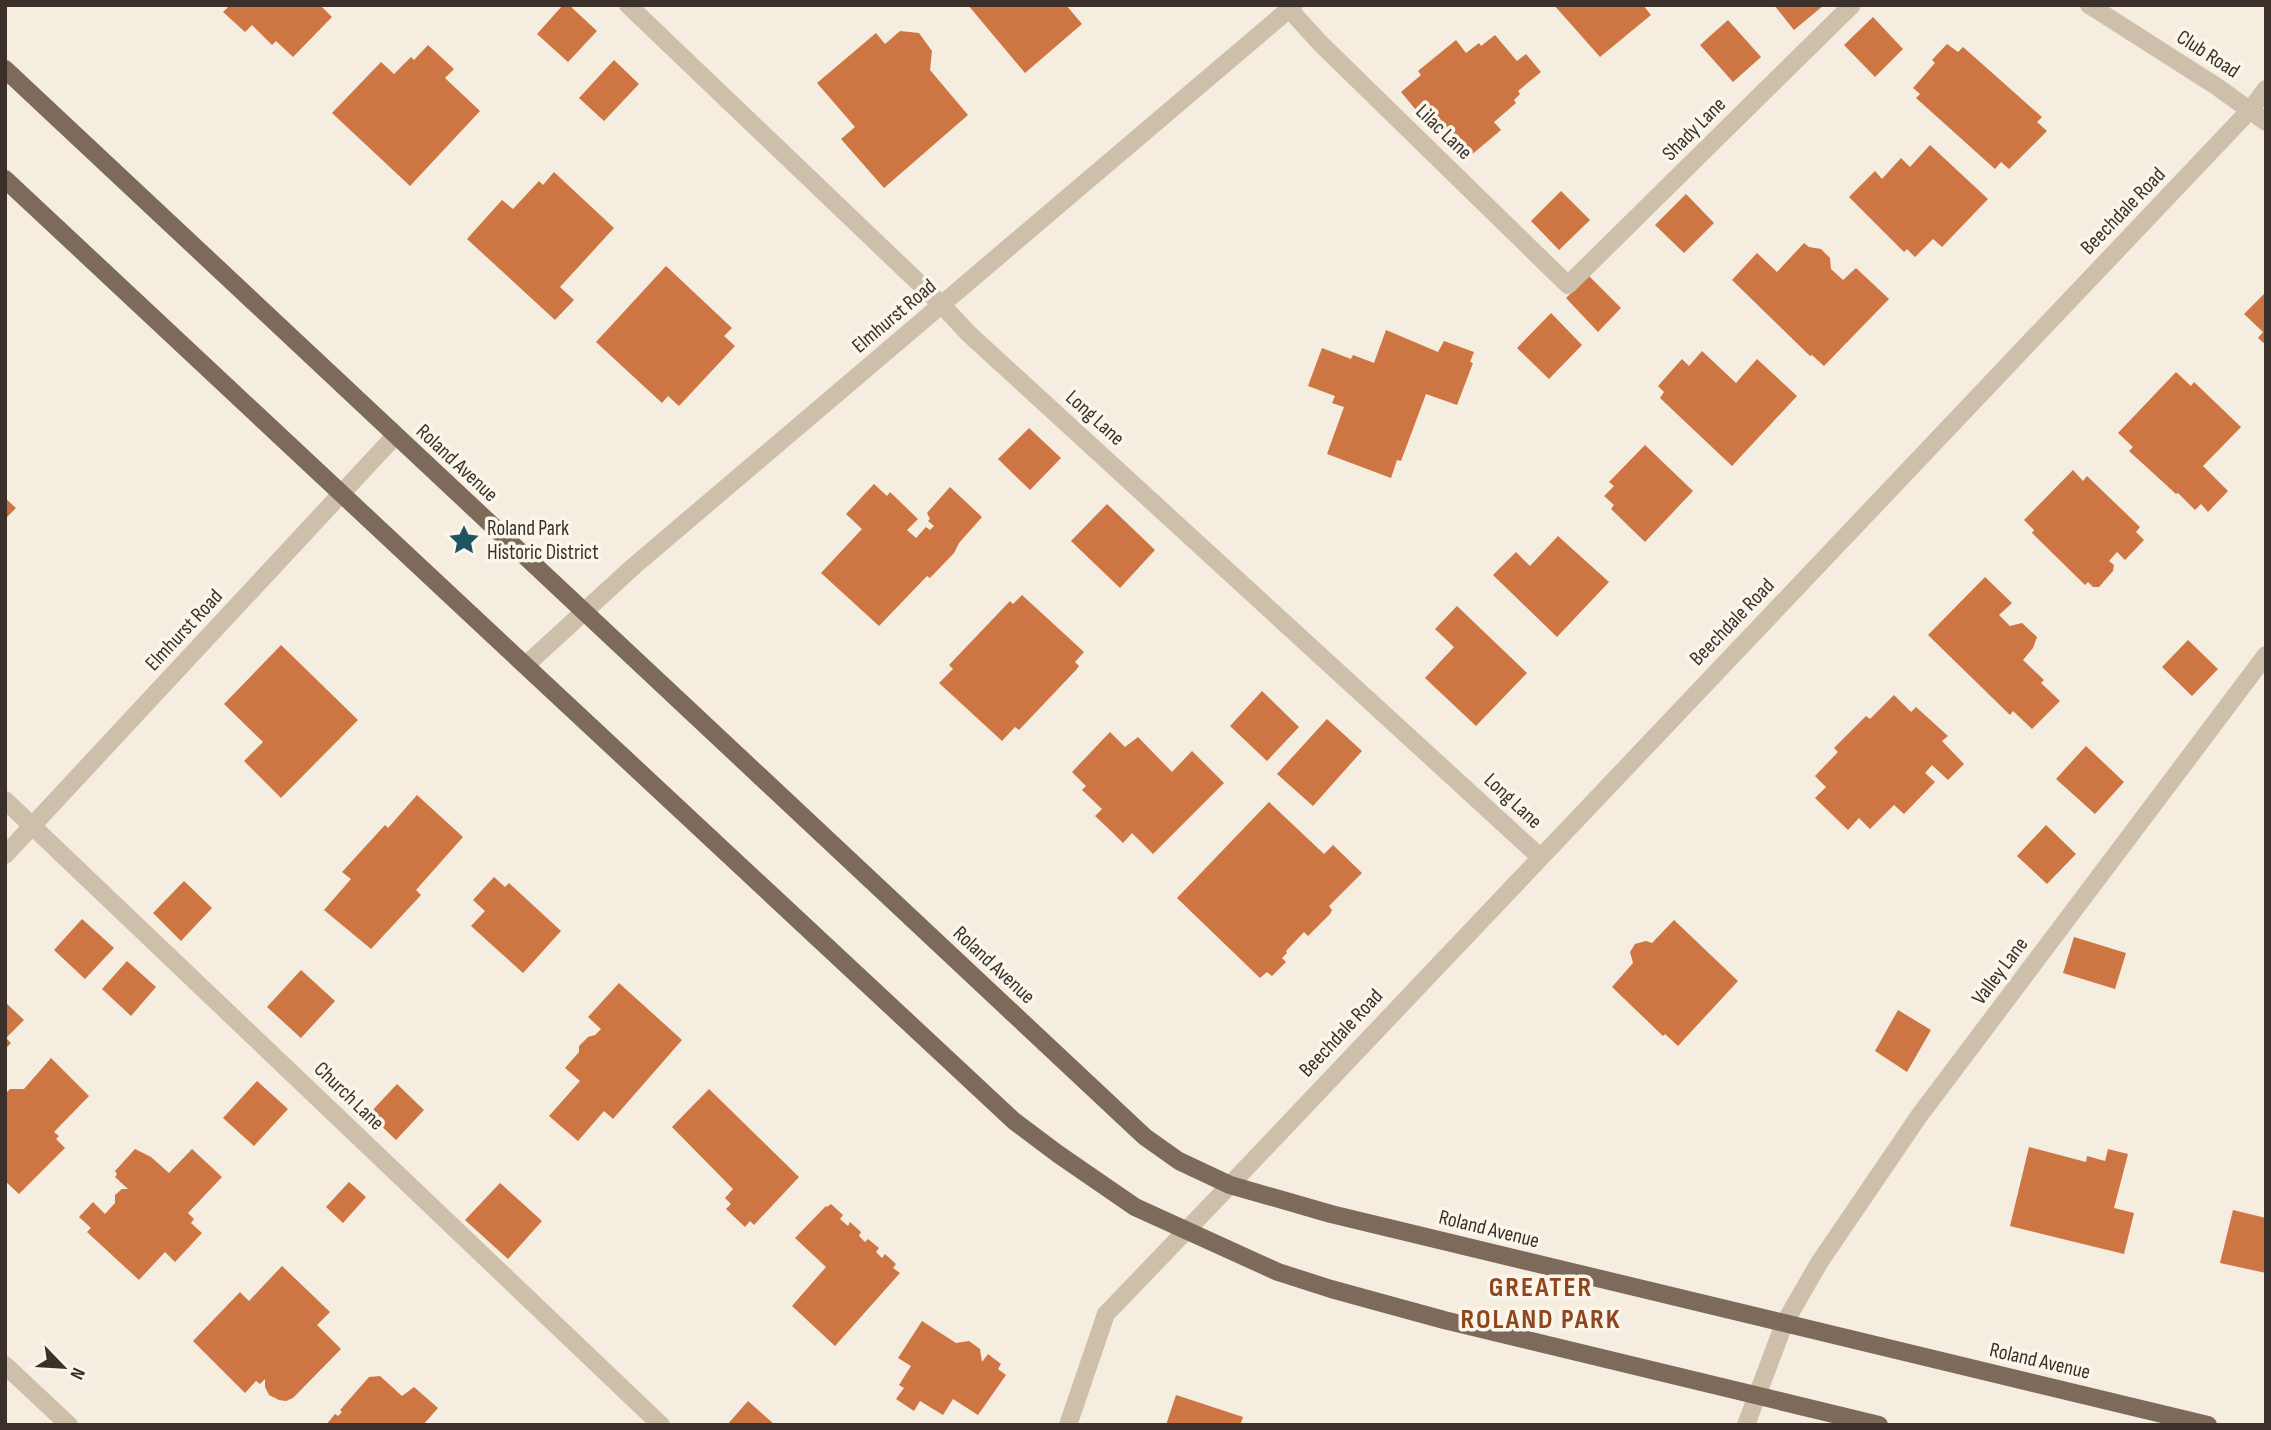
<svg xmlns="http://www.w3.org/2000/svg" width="2271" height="1430" font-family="'Sofia Sans Condensed',sans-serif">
<rect width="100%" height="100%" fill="#f5eddf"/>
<path fill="#ce7544" d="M230 5H320L332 17 293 57 276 41 272 45 252 25 245 32 223 12Z
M563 5H569L597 31 568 62 537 34Z
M968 5H1066L1082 24 1025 73Z
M1554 5H1643L1651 15 1600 57Z
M1774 5H1824L1794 30Z
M1873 17 1903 49 1875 77 1844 45Z
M1728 20 1761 57 1733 82 1700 45Z
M900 31 919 33 932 51 930 70 968 115 884 188 841 139 855 127 817 83 876 33 885 44Z
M1495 35 1517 61 1526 54 1541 72 1518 91 1520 94 1514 100 1516 103 1494 122 1501 130 1463 162 1453 149 1450 151 1401 92 1421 75 1418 71 1456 40 1466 53 1479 43 1481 46Z
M1947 44 1958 52 1963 47 2042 117 2037 122 2047 131 2009 169 2001 162 1995 169 1916 98 1920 94 1913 88 1935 63 1932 60Z
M428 45 454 69 445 78 480 111 410 186 332 113 381 62 394 74 411 57 414 60Z
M614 60 639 84 604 121 579 98Z
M1930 145 1988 199 1942 247 1933 239 1915 257 1907 249 1904 252 1849 197 1875 171 1882 179 1901 158 1910 167Z
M554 172 614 228 560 287 574 300 555 320 467 239 502 200 513 209 539 181 543 185Z
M1561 191 1590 220 1559 250 1531 221Z
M1686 194 1714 223 1684 253 1655 225Z
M1804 243 1809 247 1821 249 1830 258 1831 269 1843 280 1856 268 1889 299 1824 366 1812 355 1810 356 1732 280 1757 253 1777 272Z
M666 266 732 328 724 336 735 346 679 406 668 396 662 403 596 342Z
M1589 276 1621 308 1598 332 1566 298Z
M2266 292V345L2258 338 2263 332 2244 314Z
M1551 313 1582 345 1549 379 1517 348Z
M1386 330 1438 352 1444 341 1474 352 1470 362 1473 363 1457 405 1426 394 1401 461 1397 460 1391 478 1327 454 1344 407 1332 403 1335 396 1308 386 1322 348 1351 359 1353 355 1374 363Z
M1702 351 1736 383 1757 359 1797 396 1732 466 1660 398 1664 392 1658 386 1682 359 1689 366Z
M2176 372 2191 386 2194 382 2241 427 2203 466 2228 491 2208 512 2201 504 2195 510 2178 493 2176 494 2129 451 2133 447 2118 433Z
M1029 428 1061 458 1030 490 998 459Z
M1645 445 1693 491 1645 542 1611 509 1614 505 1604 496 1614 486 1609 482Z
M2073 470 2083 481 2087 476 2140 527 2136 532 2144 540 2125 560 2117 552 2109 561 2114 565 2113 571 2099 587H2093L2088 582 2085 585 2032 533 2034 530 2024 520Z
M874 484 887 496 890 492 918 519 907 530 916 538 926 527 930 530 934 526 928 521 930 519 927 513 950 487 982 517 959 543 954 553 930 578 927 576 879 626 821 573 862 529 846 514Z
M5 498 16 508 5 519Z
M1107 504 1155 550 1120 588 1071 541Z
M1558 536 1609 582 1557 637 1493 575 1516 552 1530 566Z
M1985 577 2012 603 1999 615 2010 626 2022 623 2037 637 2033 648 2023 660 2044 680 2041 683 2060 701 2032 729 2013 711 2010 715 1928 635Z
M1022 595 1084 652 1075 662 1079 666 1076 670 1019 730 1015 727 1002 741 939 683 953 669 949 665 1010 601 1013 604Z
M1457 606 1527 673 1476 726 1425 678 1454 647 1435 629Z
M2188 640 2218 669 2192 696 2162 667Z
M281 645 358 720 281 798 244 761 263 742 224 704Z
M1262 691 1299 727 1267 761 1230 726Z
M1894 695 1911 712 1916 707 1948 736 1942 741 1964 764 1948 780 1932 765 1925 773 1935 782 1904 814 1894 805 1870 829 1859 818 1848 830 1815 798 1826 787 1815 776 1838 752 1834 748 1866 716 1870 719Z
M1327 719 1362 751 1313 806 1277 774Z
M1110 732 1125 747 1138 737 1172 772 1192 751 1224 783 1153 854 1132 833 1123 843 1110 830 1095 816 1102 809 1082 790 1086 786 1072 772Z
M2086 746 2124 782 2095 814 2056 779Z
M417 795 463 837 416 890 421 895 371 949 324 910 351 879 342 872 385 825 388 828Z
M1269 802 1324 854 1333 845 1362 873 1329 906 1332 910 1330 914 1308 936 1304 932 1286 951 1287 953 1282 958 1286 962 1272 976 1267 972 1260 978 1177 898Z
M2046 825 2076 854 2047 884 2017 856Z
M494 877 505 887 509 883 561 931 523 973 471 926 485 911 473 900Z
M184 881 212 908 181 941 153 913Z
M82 919 114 948 85 979 54 950Z
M1674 920 1738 981 1678 1046 1665 1034 1663 1036 1612 987 1633 963 1630 952 1635 944 1646 941 1652 943Z
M2074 937 2126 953 2115 989 2063 973Z
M127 961 156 987 131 1016 102 989Z
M301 970 335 1001 301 1038 267 1007Z
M619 983 682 1040 613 1119 604 1111 578 1141 549 1116 580 1081 565 1068 579 1052V1046L588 1037 595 1035 601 1029 588 1017Z
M5 1002 24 1020 6 1038 11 1043 5 1049Z
M1898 1010 1931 1030 1907 1072 1875 1051Z
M51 1058 89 1096 54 1132 59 1136 56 1139 65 1148 19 1194 5 1181V1094L10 1089H24Z
M257 1081 288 1109 254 1146 223 1118Z
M397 1084 424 1110 396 1140 369 1114Z
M709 1089 799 1177 754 1225 750 1221 745 1227 726 1209 731 1204 725 1198 733 1189 672 1127Z
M2029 1147 2086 1162 2087 1156 2105 1161 2108 1149 2128 1154 2114 1208 2134 1213 2124 1254 2010 1226Z
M135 1149 151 1157 169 1173 192 1149 222 1177 188 1213 194 1219 191 1223 202 1233 175 1262 165 1252 139 1280 87 1232 91 1228 79 1217 93 1202 105 1214 115 1203V1195L122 1189H128L115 1177 117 1174 115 1171Z
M349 1182 366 1197 343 1223 326 1207Z
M500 1183 542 1221 508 1259 465 1220Z
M831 1204 843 1215 840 1219 848 1226 850 1222 861 1232 859 1236 865 1242 868 1239 879 1248 876 1252 882 1258 885 1254 896 1264 893 1268 900 1273 835 1346 792 1306 826 1267 795 1238 826 1206 827 1207Z
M2233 1210 2266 1218V1273L2220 1263Z
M282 1266 330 1312 317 1325 341 1349 293 1398 286 1401 279 1400 269 1395 265 1387V1379L260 1384 256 1381 245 1393 193 1341 240 1292 249 1301Z
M922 1321 956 1343 969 1341 980 1349 982 1362 988 1354 1001 1364 998 1369 1006 1375 978 1415 953 1399 943 1415 920 1401 914 1411 896 1399 904 1388 899 1385 911 1366 898 1358Z
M380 1376 402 1396 414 1387 438 1408 423 1425H326L335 1414 338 1416 342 1412 340 1410 369 1377Z
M1176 1395 1243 1417 1240 1425H1166Z
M748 1401 775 1425H727Z"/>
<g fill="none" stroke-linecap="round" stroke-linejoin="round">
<path stroke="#cebfaa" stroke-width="18" d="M628 5 942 305 969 334 1540 857
M1289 9 1321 44 1568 285 1852 5
M5 800 661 1425
M1784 1324 1819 1263 1919 1116 2266 655"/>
<path stroke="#cebfaa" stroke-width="18" d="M2089 5 2216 86 2266 122
M527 664 634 566 1294 5
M5 855 395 436
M1230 1185 2251 109 2266 89
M5 1365 69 1425
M1746 1425 1784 1324"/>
<path stroke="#cebfaa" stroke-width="18" d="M1068 1425 1106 1314 1230 1185"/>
<path stroke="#7e6a5a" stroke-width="18" d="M5 69 1145 1137 1179 1161 1230 1185 1331 1214 2208 1425
M5 179C340 495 678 806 1014 1121L1058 1154 1135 1207 1278 1272 1331 1289 1444 1320 1879 1425"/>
</g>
<defs>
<symbol id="sight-bare" viewBox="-9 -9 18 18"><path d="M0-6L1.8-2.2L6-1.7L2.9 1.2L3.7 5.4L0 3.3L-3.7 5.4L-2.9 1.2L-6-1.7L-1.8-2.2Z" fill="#1c5460" stroke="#fbf6ec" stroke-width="2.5" paint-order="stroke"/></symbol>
</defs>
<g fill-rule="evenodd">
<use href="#sight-bare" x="442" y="518" width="44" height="44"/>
</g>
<g text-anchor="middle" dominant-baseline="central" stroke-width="7" stroke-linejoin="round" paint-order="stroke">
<g font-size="21" fill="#3b312a" stroke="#fbf6ec">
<text transform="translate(2208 54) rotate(33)">Club Road</text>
<text transform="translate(1694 129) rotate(-45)">Shady Lane</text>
<text transform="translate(1444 132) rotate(44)">Lilac Lane</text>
<text transform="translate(2123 211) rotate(-46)">Beechdale Road</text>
<text transform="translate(894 316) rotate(-40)">Elmhurst Road</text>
<text transform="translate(1095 418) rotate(42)">Long Lane</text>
<text transform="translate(457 463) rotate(43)">Roland Avenue</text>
<text transform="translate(1732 622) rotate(-46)">Beechdale Road</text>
<text transform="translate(184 630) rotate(-47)">Elmhurst Road</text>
<text transform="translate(1513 801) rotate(43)">Long Lane</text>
<text transform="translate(994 965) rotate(43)">Roland Avenue</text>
<text transform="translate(2000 971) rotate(-53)">Valley Lane</text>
<text transform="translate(1341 1033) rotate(-47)">Beechdale Road</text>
<text transform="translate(349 1096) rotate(44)">Church Lane</text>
<text transform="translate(1489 1229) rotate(14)">Roland Avenue</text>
<text transform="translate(2040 1361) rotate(13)">Roland Avenue</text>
</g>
<g font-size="21" fill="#3b312a" stroke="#fbf6ec" text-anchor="start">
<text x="487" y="528">Roland Park<tspan x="487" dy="24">Historic District</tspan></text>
</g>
<g font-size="28" font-weight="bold" letter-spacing="2" fill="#90451d" stroke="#fbf6ec">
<text x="1541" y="1287">GREATER<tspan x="1541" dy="32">ROLAND PARK</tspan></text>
</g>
</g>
<rect width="2271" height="1430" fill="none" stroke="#3b312a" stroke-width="14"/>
<g transform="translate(63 1367) rotate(115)" stroke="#fbf6ec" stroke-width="5" paint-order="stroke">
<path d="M0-5L12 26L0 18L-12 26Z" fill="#3b312a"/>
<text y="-10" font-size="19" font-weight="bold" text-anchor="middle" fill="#3b312a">N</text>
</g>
</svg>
